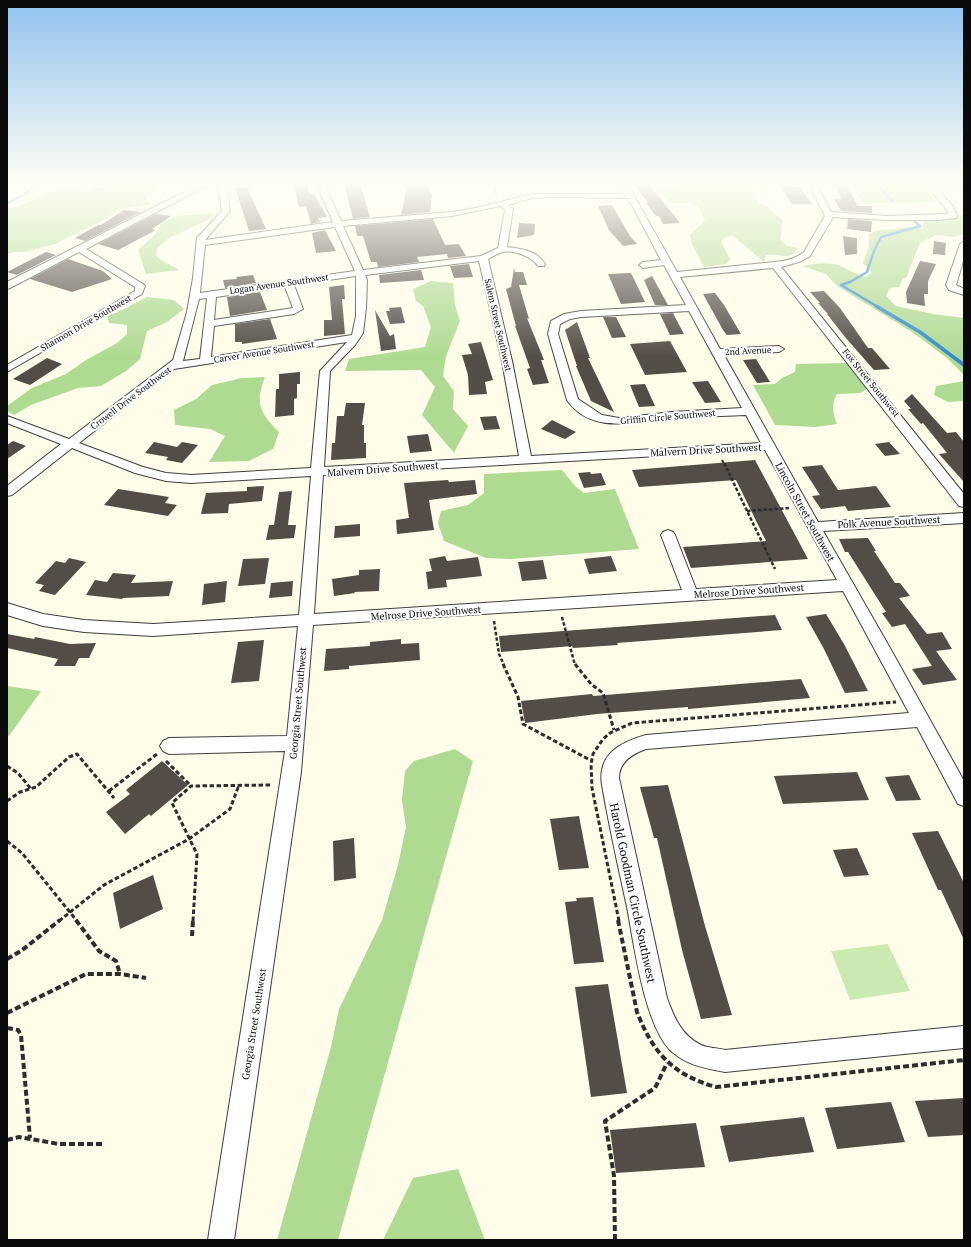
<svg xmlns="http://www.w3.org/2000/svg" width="971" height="1247" font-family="'PT Serif',serif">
<rect width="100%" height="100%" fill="#fffce9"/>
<path fill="#cce9b2" d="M888 944 910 991 850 1000 831 951Z"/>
<path fill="#afda92" d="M124 183H157L156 190 145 198 151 204 118 209 109 217 55 244 24 252H14L7 254V209L17 207 55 190 107 187Z
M689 183H769L773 185 777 189 770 191 753 190 759 203 767 206 783 221C780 228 783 234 780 240L787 246 798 248C788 263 782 252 766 255L764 262 732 235 726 237 721 241 730 259 726 264 704 267 692 244 690 235 705 220 699 208 691 203H670L657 190 677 189 680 186Z
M855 183H922L936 202 866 203 857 196Z
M214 213 208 220 169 238 157 248 156 256C162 262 171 264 179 270L146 274 138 250C147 240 158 236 161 222L177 216Z
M964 213V234L954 237 936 235 920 243 906 278H903L899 287 890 288 886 296 896 306 933 314 964 318V375L947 358 912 332 837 286 826 274 802 266C812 264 824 262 834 264 843 265 854 275 866 277L872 272 863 263 869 246V234L879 230 924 226V221L945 220 957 217Z
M431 281 453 283 455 305 460 321 446 356 443 376 454 391 453 409 468 426 454 453 422 415 435 387 421 370 345 371 349 359 425 347 431 327 423 306 416 301 413 289Z
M147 297 174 300 184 309 167 322 147 331 140 359 126 371 101 386 78 388 31 405 14 415 7 411V406L32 388 66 374 86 360 117 343 127 334V325L109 323 107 316 118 312Z
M849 363 868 388 860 393 837 394C831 403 833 415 837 424L816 427 775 425 753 385 775 384 782 378 795 372 796 364Z
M265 377C255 403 259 412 279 432L273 449 249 461 209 462 225 436 210 429 175 425 174 410 196 399 212 385 242 378Z
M964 381V401L948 402 934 395 936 386Z
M562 470 576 487 584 493 615 489 639 549 511 559 486 558 444 541 438 523 441 511 468 505 484 493V474Z
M7 686 41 691 9 736 7 735Z
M455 749 473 761 338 1240H277L331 1047 339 1009 382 920 398 865 406 827 402 800 405 771 414 761Z
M458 1169 485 1240H383L413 1178Z"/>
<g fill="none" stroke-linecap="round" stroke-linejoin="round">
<path stroke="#328acf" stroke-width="2.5" d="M876 183 893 202
M7 204 26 193 39 183
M878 307 841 285 850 282 867 272 874 251 881 237 920 226 914 221"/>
<path stroke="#328acf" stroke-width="3.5" d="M876 306 920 332 964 365"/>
</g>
<path fill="#534c47" d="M293 183H306L310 194H314L327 217 318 218 320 222 311 224 306 206 299 207Z
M344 183H360L370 217 353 219Z
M408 183H425L432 195 430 212 401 215Z
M633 183H648L680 223 663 224 659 216H656L646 203H648Z
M836 183H846L858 206H872V213L841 211 834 199H841Z
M779 186 800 187 812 204H792Z
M247 187 266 229 249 231 235 188Z
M612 205 630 236 637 244 623 246 609 230 598 206Z
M124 210 141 212 85 241 75 238 98 225H101Z
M156 214 171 216 152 229 156 230 118 250 98 244Z
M433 219 445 245 459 244 466 256 448 258 447 254 417 257 419 262 378 267 377 262H371L363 236H357L355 226Z
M848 219 872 221 871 232 847 229Z
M519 223 535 224 534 235 517 238Z
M325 230 336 251 316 253 312 233Z
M843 236 857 238V254L845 255Z
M934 241 946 243 945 255 933 254Z
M46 252 56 255 17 275 7 272Z
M68 259 103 271 112 279 72 292 30 279Z
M920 261 936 264 928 281V294H924L925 306 907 303 906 292Z
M469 264 473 277 454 278 450 266Z
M514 268 515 272H523L527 285H519L529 319 527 318 544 360H541L549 383 533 385 527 369 530 368 515 326H516L506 289 511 287Z
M421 270 424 280 380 283 379 275Z
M631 273 645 302 621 304 608 274Z
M253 275 256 283 225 288 223 280 237 279 236 277Z
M652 276 668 305H655L644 280Z
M344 285 345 299H342L345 334 324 336V320H332L329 287Z
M824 291 840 308 868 348H872L890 369 874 370 845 337 827 314H828L818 303H820L810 292Z
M260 292 267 310 230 316 227 297Z
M715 293 724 305 741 334 727 335 723 330 703 294Z
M401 307 405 323 390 324 386 311H390L389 308Z
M375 310 390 336 394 334 396 349 381 351Z
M673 313 676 319 684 334 670 335 660 314Z
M603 317H616L626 337 612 338Z
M270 319 277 339 242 344V342H235V324Z
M577 322 590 358H588L614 412 591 401 576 366H577L565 330Z
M670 341 687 372 645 375 630 344Z
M481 342 493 380 485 382 487 394 469 395 468 375 462 355 472 354 468 344Z
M47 358 62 364 30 385 13 379Z
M756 359 770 382 757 383 743 360Z
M300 372V384H297V398L294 399V415L275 417 276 389H279V374Z
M708 381 721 402 705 403 692 382Z
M645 384 655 406 639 407 630 385Z
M912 394 947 433 956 432 964 442V482L939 454 947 453 923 423 921 424 908 409H911L904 401Z
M346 403H365L362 425H364V443H366V458L331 460 332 443H335L337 416H344Z
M496 416 500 429 484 430 480 417Z
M552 420 576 432 565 439 541 429Z
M428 434 432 451 410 453 407 436Z
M13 441 26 446 7 459V445Z
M154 442 177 447 182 442 198 445 182 463 166 460 168 457 145 453Z
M889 442 900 454 885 456 875 444Z
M755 460 808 559 691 568 683 547 766 541 736 480 639 487 632 470Z
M822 465 838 490 876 486 891 507 848 511 845 506 821 509 812 496 820 495 802 467Z
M590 472 591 474 601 473 606 485 584 488 578 473Z
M448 480 449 482 475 480 477 494 429 500 434 530 397 534 396 520 409 518 404 483Z
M264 486 262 501 229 504 228 513 201 514 206 493 247 491V487Z
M118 489 169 497 165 503 177 505 168 516 104 505Z
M292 491 288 525H296L294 538 266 540 269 525H274L279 492Z
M360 524V536L334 538 335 526Z
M868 538 876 551H874L895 583H900L910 596 899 598 927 634 942 632 952 649 936 651 957 680 923 685 912 669 932 666 905 624 892 627 882 613 886 612 848 552H845L839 539Z
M445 556 447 561 478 557 482 576 446 580 447 587 428 589 426 572 432 571 429 559Z
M611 556 617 571 589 574 584 559Z
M69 558 86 562 55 595 39 591 44 585 35 583 56 561 65 563Z
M269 558 265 584 238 586 243 559Z
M543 560 547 579 522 581 518 562Z
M380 569 379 591 354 592 355 593 334 596 332 579 359 575V570Z
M113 573 136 575 131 583 173 581 169 596 123 598 122 599 86 595 95 580 107 582Z
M227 581 225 602 202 605 204 584Z
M293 581 292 596 269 598 271 583Z
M826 614 844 644 868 691 845 693 824 649 806 617Z
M775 615 782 630 617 643 618 645 573 648 572 646 501 652 499 636Z
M7 634 34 639 35 637 70 644 96 643 89 658H79L75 666H54L58 659 7 648Z
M401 639V644L419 643 420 660 349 666V669L324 671 326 649 370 646V642Z
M264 640 259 681 231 683 238 642Z
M801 679 810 698 688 709V707L597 714 525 723 521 701 592 694 593 696Z
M162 761 188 785 151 816 149 814 125 834 106 812 130 794 126 790Z
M857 772 869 800 783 804 774 776Z
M909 775 921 800 896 801 885 777Z
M668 785 705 926 732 1015 701 1019 682 950 657 838H654L640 787Z
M579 816 589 868 559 870 550 819Z
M938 831 964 883V940L941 890H938L912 833Z
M354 838 356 878 334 881 333 841Z
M857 848 869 875 844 877 833 850Z
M153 875 163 909 120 929 113 893Z
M593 897 604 962 574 964 565 902 577 901 576 898Z
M608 984 627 1093 591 1097 575 987Z
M964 1098V1135L928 1137 915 1101Z
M891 1102 905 1142 837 1149 825 1108Z
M804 1117 814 1152 729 1162 720 1126Z
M696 1123 705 1167 616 1173 610 1130Z"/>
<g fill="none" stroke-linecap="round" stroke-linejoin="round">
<defs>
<path id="minor" d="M97 183H105L102 189H99L95 187Z
M202 183H212L86 249 143 284 145 286 142 294 7 372V365L135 291V287L79 252 10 288 7 289V282Z
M218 183H226L230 211 205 240 333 222 316 183H324L341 221 452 212 481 207 532 194H625L619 183H627L677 272 775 262C786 261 795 259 804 252L825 216 808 183H816L831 212 887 216 948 214 947 210 925 183H933L954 208 957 216 956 218 937 220H887L833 217 810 256 799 262 781 267 964 494V507L959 506 773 268 680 277 720 349 779 346 784 349 779 352 724 355 818 522 964 513V523L823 531 890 648 964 781V806L958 804 917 727 646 749C632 754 619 762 619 778L667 998C674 1017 681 1035 701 1045 707 1048 718 1048 725 1050L964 1026V1048L725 1072C704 1068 686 1065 670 1050 644 1023 634 944 627 907 618 866 609 826 602 785 597 754 621 742 646 735L909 713 843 591 313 625 301 772 234 1240H208L285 751 169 754 163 751 160 746 163 741 169 738 287 736 298 626 153 636 84 632 43 626 7 615V603L43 614 84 620 153 624 299 615 311 476 191 483 166 481 135 473 72 448 12 495 7 496V486L61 444 7 423V416L69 439 173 360 187 312 193 278 197 238 222 211ZM554 197 628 198 661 260 643 262 639 265 643 268 664 265 686 305 581 311 564 314 551 321 548 334 567 400C592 436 637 421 672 418 697 417 721 416 746 415L761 443 531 456 512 361 488 259C492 257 498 253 503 252 514 250 531 256 538 266H544L545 264C536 250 522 249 507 247L513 209 508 205 532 198ZM500 206 505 210 498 248 481 256 363 270 343 226 452 216ZM335 227 355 271 200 293 205 245ZM479 261 502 361 519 456 324 467 330 371 355 345 363 333 366 308 367 280 365 275ZM356 276V316L352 335 211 357 214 326 294 314 303 309 294 285ZM285 287 293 308 214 320 216 297ZM207 298 200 359 183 361 199 299ZM689 311 742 408 672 412 619 418 602 415 578 399 558 334 560 324 570 319 581 317ZM347 342 320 371 311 468 191 475 166 473 143 467 79 443 174 369ZM765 450 837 580 696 589 675 535 673 532 668 530 663 532 661 535 682 590 314 614 323 475Z
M943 183H956L964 186V190Z
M964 241V258L956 285 964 289V295L949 290 946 285 960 244Z"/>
</defs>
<use href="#minor" stroke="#3e3e3e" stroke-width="2"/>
<path stroke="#2d2d2d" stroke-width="1.5" stroke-dasharray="2.5 1" stroke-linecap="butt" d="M495 183 496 195"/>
<path stroke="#2d2d2d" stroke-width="2" stroke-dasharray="3 1.5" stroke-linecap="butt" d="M722 460 724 464"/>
<path stroke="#2d2d2d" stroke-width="2.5" stroke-dasharray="3.5 2" stroke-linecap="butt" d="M724 463 775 569
M747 511 789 508
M562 617 575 665
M494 621 499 654 504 665"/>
<path stroke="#2d2d2d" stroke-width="3" stroke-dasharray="4.5 2.5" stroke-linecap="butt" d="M503 664 518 697 523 724 590 760
M575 664 591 684 603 693 614 730
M166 761 191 786
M7 766 18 773 31 789
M109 791 157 754
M7 801 20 792 36 787 69 757 77 754 114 798
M7 841 22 853 77 921
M59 921 104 885 189 839 230 809 239 785
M193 921 197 854 172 803 191 786 272 785
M619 921 592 788 591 764 593 754 603 739 610 733 632 723 896 702"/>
<path stroke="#2d2d2d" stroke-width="4" stroke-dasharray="6 3" stroke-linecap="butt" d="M76 920 99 951 116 961 120 974
M618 920 637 1012C653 1053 673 1075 716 1087L964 1060
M192 936 193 920
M7 959 21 951 60 920
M7 1013 86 974H120L146 978
M7 1028 18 1030 21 1035 30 1138
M7 1140 19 1137 59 1144H103
M615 1240 614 1176 605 1121 655 1088 667 1063"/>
<use href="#minor" fill="#fff" fill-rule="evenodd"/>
</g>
<linearGradient id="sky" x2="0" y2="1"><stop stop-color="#90c2ee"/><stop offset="0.51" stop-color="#fffef5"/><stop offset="1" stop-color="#fffef5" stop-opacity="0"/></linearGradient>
<rect width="971" height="358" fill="url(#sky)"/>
<g text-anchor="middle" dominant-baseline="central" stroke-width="4" stroke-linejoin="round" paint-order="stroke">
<g font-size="9" fill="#0b0b0b" stroke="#fff">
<text transform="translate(279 284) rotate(-8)">Logan Avenue Southwest</text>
<text transform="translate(86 323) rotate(-30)">Shannon Drive Southwest</text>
<text transform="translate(498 325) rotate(77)">Salem Street Southwest</text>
<text transform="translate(748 351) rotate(-3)">2nd Avenue</text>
<text transform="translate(264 352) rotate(-9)">Carver Avenue Southwest</text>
<text transform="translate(871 383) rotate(51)">Fox Street Southwest</text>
<text transform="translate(131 398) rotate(-37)">Crowell Drive Southwest</text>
<text transform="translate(668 417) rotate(-5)">Griffin Circle Southwest</text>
</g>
<g font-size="10" fill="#0b0b0b" stroke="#fff">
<text transform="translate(706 450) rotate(-3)">Malvern Drive Southwest</text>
<text transform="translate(383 469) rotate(-4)">Malvern Drive Southwest</text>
<text transform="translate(805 512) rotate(61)">Lincoln Street Southwest</text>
<text transform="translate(889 522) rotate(-3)">Polk Avenue Southwest</text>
<text transform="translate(749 591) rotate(-4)">Melrose Drive Southwest</text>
<text transform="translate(426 613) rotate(-4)">Melrose Drive Southwest</text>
<text transform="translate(298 703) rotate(-85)">Georgia Street Southwest</text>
<text transform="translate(254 1024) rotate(-81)">Georgia Street Southwest</text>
</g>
<g font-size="12" fill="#0b0b0b" stroke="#fff">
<text transform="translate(633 893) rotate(78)">Harold Goodman Circle Southwest</text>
</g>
</g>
<rect width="971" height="1247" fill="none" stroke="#0b0b0b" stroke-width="16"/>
</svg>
